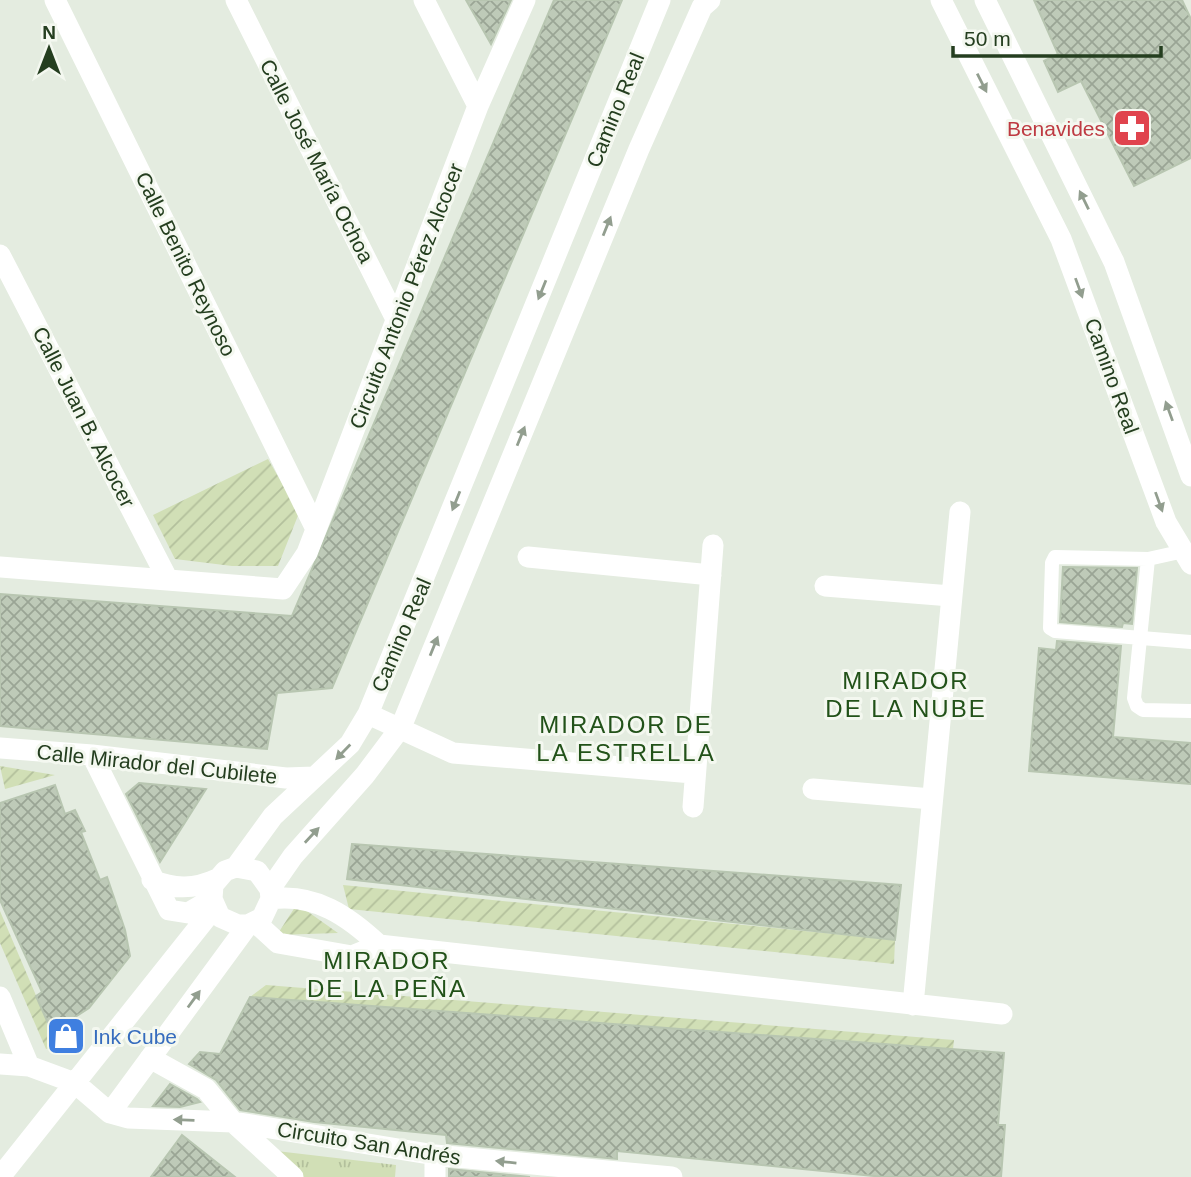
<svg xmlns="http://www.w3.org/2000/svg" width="1191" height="1177" font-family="Helvetica,sans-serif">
<defs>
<pattern id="park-tufts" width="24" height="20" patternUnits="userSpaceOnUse" patternTransform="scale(1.75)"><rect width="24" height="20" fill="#d1dfb6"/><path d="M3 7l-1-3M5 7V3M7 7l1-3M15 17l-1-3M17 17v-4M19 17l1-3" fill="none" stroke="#b3c09c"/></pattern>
<pattern id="garden-furrows" width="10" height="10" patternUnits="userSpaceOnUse" patternTransform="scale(1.75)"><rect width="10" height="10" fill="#d1dfb6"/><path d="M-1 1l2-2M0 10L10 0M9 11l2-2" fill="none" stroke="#b3c09c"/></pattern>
<pattern id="building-cross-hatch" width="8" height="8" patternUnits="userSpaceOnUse" patternTransform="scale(1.75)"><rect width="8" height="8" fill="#becab8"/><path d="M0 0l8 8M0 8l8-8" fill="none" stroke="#9aa595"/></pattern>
</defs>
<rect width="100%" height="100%" fill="#e4ece0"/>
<path fill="url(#park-tufts)" d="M268 1150 396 1165 395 1177H298Z"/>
<path fill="url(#garden-furrows)" d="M268 459 299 513 278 566H232L175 559 153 515Z
M0 766 55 775 5 789Z
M343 885 895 940 894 964 349 909Z
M297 904 338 933 277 935Z
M0 911 55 1040 76 1017 84 1026 66 1051 57 1042 58 1046 46 1049 0 943Z
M266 985 954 1040 952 1059 250 997Z"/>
<path fill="url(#building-cross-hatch)" stroke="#b8c6b1" stroke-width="2" d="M466 0H511L491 44Z
M554 0H622L332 688 277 693 267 749 0 726V594L292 616Z
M1034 0H1182L1191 19V158L1134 186 1081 81 1058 92 1044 61 1058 54Z
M1063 567 1137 568 1132 624 1123 623 1122 627 1060 622Z
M1057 641 1121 646 1113 737 1191 743V784L1029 771 1039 648 1056 650Z
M139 783 206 789 160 862 126 794Z
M55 785 65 814 75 810 85 831 81 832 100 880 107 877 125 930 130 956 89 1008 52 1032 36 996 42 992 0 900V803Z
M352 844 901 885 895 940 347 879Z
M250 997 1004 1053 998 1125H1005L1001 1177H884L617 1151V1159L447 1143 446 1135 314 1122 240 1110 216 1080 189 1064 200 1052 220 1054Z
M170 1084 197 1099 200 1102 180 1107 153 1106Z
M182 1135 235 1177H151Z
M449 1169 530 1177H449Z"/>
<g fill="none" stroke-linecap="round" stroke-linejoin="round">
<path stroke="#fff" stroke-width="14" d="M1184 551 1148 559 1134 698 1137 706 1143 710 1191 711
M1148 559 1055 557 1052 563 1050 628 1055 631 1191 642"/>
<path stroke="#fff" stroke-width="21" d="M55 0 316 529
M236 0 397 321
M424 0 478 106
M0 255 168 580
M528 557 711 575
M0 567 283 589 307 553 478 106 525 0
M825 586 951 596
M368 714 453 753 693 773
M0 748 92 755 286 778 314 777
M92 755 169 910 188 913 212 899
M813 789 932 799
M693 807 713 545
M236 867 257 871 270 889
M152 880C175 890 195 889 217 879
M271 899C315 893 348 916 379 945
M255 922 278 943 352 956 379 945 1002 1014
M248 925H238L220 917 212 899 213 885 225 871 236 867 273 816 350 744 368 714 660 0
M0 997 29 1066
M913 1005 960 512
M150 1058 206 1089 233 1122 293 1177
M0 1064 29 1066 75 1083 110 1113 128 1118 233 1122 435 1155 672 1177
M110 1113 248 925 262 918 271 899 270 889 293 856 365 775 401 727 639 149 702 7 710 0
M0 1177 214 908
M435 1177V1155"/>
<path stroke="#fff" stroke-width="21" d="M941 0 1061 239 1166 522 1191 564
M985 0 1114 262 1191 476"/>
</g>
<defs><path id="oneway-solid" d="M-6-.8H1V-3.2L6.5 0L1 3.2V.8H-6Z" transform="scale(1.75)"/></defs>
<g fill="#929e8f">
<use href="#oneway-solid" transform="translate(982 83) rotate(63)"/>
<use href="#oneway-solid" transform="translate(1084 200) rotate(-116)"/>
<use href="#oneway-solid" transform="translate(607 226) rotate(-68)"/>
<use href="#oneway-solid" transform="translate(1079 288) rotate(70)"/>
<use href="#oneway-solid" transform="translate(542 290) rotate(112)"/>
<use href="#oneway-solid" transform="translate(1169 411) rotate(-110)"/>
<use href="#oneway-solid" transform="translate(521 436) rotate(-68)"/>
<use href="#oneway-solid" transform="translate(456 501) rotate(112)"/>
<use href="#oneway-solid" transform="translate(1159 502) rotate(70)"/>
<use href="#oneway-solid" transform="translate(434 646) rotate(-68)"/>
<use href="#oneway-solid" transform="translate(343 752) rotate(134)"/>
<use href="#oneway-solid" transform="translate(312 835) rotate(-47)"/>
<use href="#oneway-solid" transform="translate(194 999) rotate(-54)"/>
<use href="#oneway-solid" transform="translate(184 1120) rotate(-178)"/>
<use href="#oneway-solid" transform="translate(506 1162) rotate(-174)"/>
</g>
<defs>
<symbol id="pharmacy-square" viewBox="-11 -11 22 22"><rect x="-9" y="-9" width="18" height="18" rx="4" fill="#e0444e" stroke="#f4f8f0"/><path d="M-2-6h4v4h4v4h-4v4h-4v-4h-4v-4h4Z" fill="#fff"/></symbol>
<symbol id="shop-square" viewBox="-11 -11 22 22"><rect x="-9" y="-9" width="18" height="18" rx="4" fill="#3f7fe0" stroke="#f4f8f0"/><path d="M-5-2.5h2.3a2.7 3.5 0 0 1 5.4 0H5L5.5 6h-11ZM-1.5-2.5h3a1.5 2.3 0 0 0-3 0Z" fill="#fff"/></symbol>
</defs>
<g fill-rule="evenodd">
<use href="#pharmacy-square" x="1110" y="106" width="44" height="44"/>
<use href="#shop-square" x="44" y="1014" width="44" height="44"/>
</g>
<g text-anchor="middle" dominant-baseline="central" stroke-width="6" stroke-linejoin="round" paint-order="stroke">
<g font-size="21" fill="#243e1f" stroke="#f4f8f0">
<text transform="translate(615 110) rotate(-68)">Camino Real</text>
<text transform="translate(317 161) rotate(63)">Calle José María Ochoa</text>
<text transform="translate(186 264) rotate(64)">Calle Benito Reynoso</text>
<text transform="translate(406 296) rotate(-69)">Circuito Antonio Pérez Alcocer</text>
<text transform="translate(1112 376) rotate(70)">Camino Real</text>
<text transform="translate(84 417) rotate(63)">Calle Juan B. Alcocer</text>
<text transform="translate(401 635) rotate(-67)">Camino Real</text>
<text transform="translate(157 764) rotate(6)">Calle Mirador del Cubilete</text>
<text transform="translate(369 1143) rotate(9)">Circuito San Andrés</text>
</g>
<g font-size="21" fill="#be3a42" stroke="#f4f8f0" text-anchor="end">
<text x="1105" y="128">Benavides</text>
</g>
<g font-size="21" fill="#366cbe" stroke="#f4f8f0" text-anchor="start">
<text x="93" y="1036">Ink Cube</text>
</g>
<g font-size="24" letter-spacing="2" fill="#225219" stroke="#f4f8f0">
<text x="906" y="680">MIRADOR<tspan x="906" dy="28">DE LA NUBE</tspan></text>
<text x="626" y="724">MIRADOR DE<tspan x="626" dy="28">LA ESTRELLA</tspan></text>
<text x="387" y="960">MIRADOR<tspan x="387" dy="28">DE LA PEÑA</tspan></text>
</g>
</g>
<g transform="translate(49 49)" stroke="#f4f8f0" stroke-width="5" paint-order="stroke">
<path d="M0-5L12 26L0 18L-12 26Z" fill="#243e1f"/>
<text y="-10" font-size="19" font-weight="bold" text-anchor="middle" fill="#243e1f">N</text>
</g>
<path d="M953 46v10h208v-10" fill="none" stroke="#243e1f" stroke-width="3.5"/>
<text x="964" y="46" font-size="21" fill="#243e1f" stroke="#f4f8f0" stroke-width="5" paint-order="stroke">50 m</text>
</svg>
